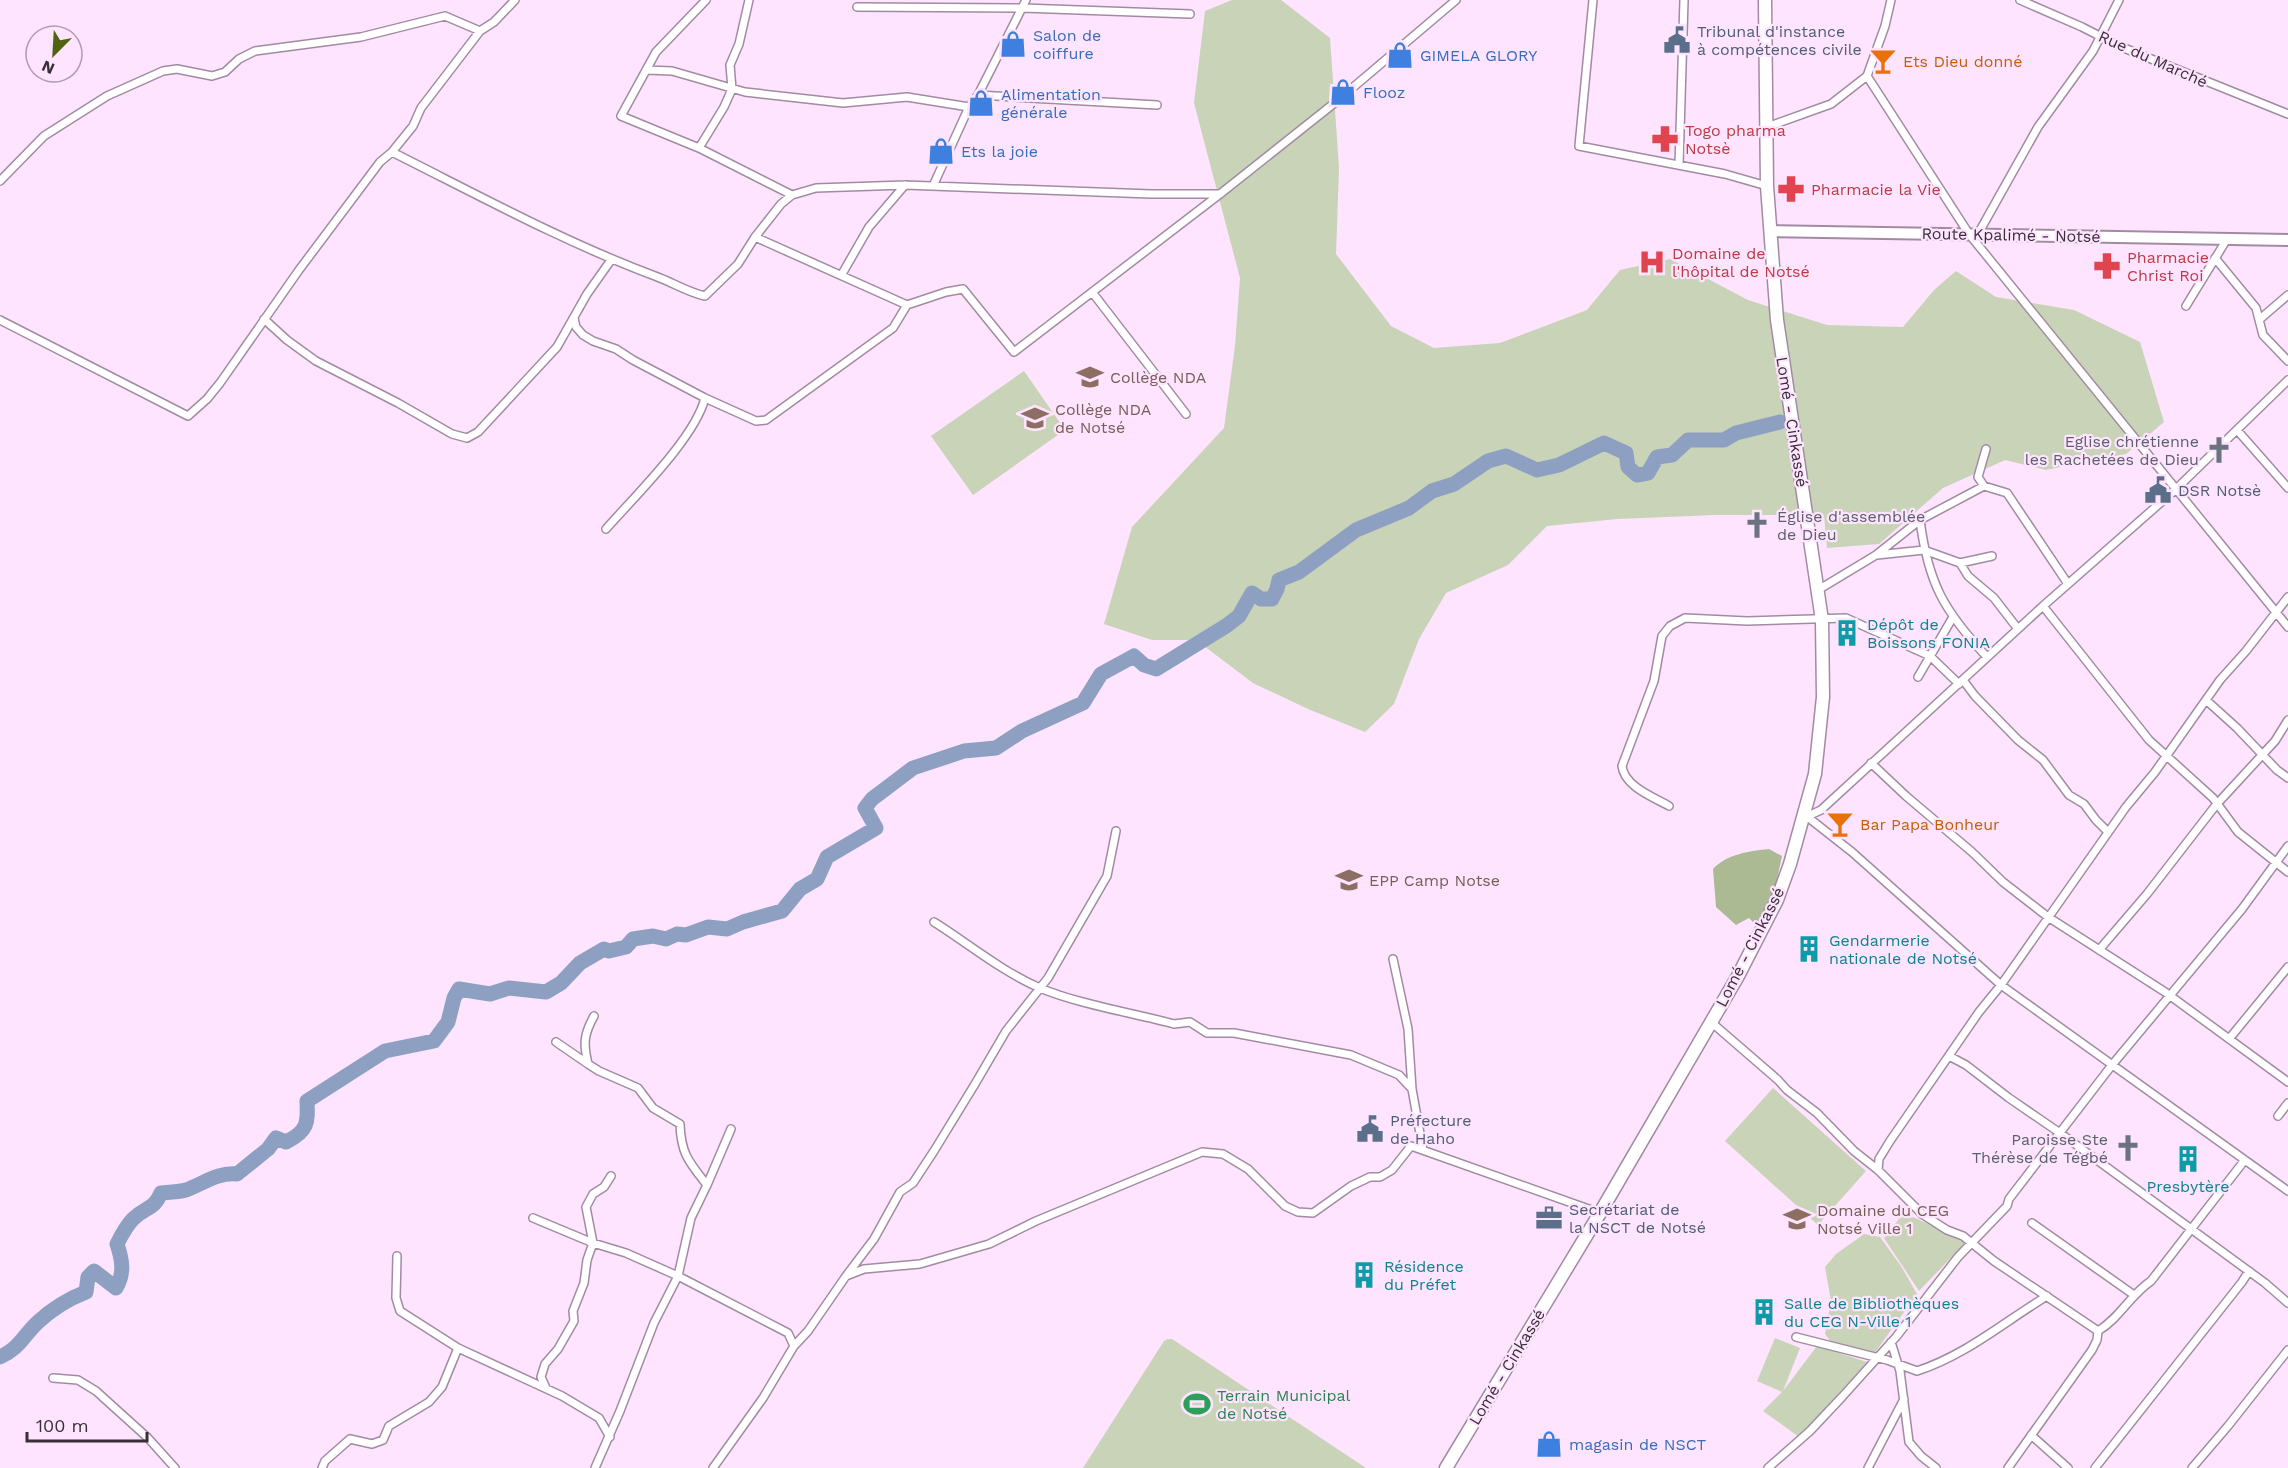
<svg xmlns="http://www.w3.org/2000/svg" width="2288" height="1468" font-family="'Work Sans',sans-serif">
<rect width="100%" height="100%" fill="#fee4fe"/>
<path fill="#c8d3b7" d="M1232 0H1281L1330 38 1339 168 1336 254 1391 326 1434 348 1500 343 1587 310 1620 270 1670 259 1748 300 1827 325 1903 327 1934 290 1956 271 1996 297 2074 310 2140 342 2164 422 2126 454 2046 470 2005 460 1943 488 1879 544 1827 548 1824 515H1715L1617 519 1547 526 1508 565 1446 593 1419 639 1394 704 1365 732 1308 709 1253 683 1196 640H1152L1104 624 1132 527 1224 428 1235 346 1240 278 1194 103 1205 11Z
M1024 371 1065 430 973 495 931 436Z
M1773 1088 1866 1171 1818 1225 1725 1141Z
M1902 1215C1925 1217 1943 1237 1966 1242L1919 1291 1884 1238Z
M1864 1234 1880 1237 1901 1266 1917 1294 1874 1354 1831 1342 1825 1334 1831 1301 1825 1267 1836 1254Z
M1775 1338 1800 1348 1783 1391 1817 1346 1867 1362 1799 1437 1763 1411 1782 1392 1757 1381Z
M1168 1339H1172L1366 1468H1083L1164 1341Z"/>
<path fill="#acba94" d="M1769 849 1782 856 1776 884 1759 924 1754 923 1749 918 1736 925 1716 907 1713 869C1727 854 1750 851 1769 849Z"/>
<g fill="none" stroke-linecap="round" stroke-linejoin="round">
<path stroke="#8da0c2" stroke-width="15" d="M0 1357C20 1348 23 1336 38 1322 52 1309 68 1299 86 1292L88 1277 94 1271 116 1288C125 1273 122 1259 117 1244 122 1234 126 1226 133 1219 146 1206 153 1211 161 1193 169 1192 179 1192 186 1190 203 1184 217 1172 237 1174L268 1149 276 1138 286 1142C308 1131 308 1123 307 1101L385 1051 434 1041 448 1022 454 998 459 989 490 994 509 988 546 992 561 983 580 963 604 949 609 951 626 947 633 939 653 936 666 939 677 934 686 935 708 927 727 929 743 922 782 911 800 889 817 879 827 857 876 828 865 808 872 799 913 768 964 751 996 748 1022 731 1083 703 1101 674 1134 656 1144 665 1156 669 1226 626 1239 616 1252 593 1261 599H1272L1277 589 1279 580 1299 572 1356 530 1409 508 1432 491 1454 484 1488 461 1506 456 1537 470 1559 465 1604 443 1626 453 1628 467 1637 475 1648 473 1657 457 1672 455 1688 440H1724L1736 433 1780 422"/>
<defs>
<path id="minor" d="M706 0 656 52 621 116 699 148 792 195
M1593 0 1579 146 1725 174 1767 186
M2020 0 2082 27 2119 46 2288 114
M857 7 1023 8 1190 14
M646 70 672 71 745 92 843 103 907 97 969 107
M1867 76 1969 234 2288 627
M978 95 1157 105
M1767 127 1831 104 1867 76 1885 26 1891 0
M699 148 724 107 732 89 730 65 739 44 749 0
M392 152C478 195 564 242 655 276 672 282 687 292 705 296L738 264 755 237 781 204 792 195 816 188 905 185 1151 194H1220
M1679 165 1684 0
M0 181 44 136 107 96 163 71 177 69 212 76 225 72 239 59 255 51 361 37 445 16 480 31 494 22 515 0
M933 186 969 107 978 95 1026 0
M1978 234 2038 127 2093 51 2119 0
M755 237 907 305 946 292 963 289 1014 352 1220 194 1337 101 1456 0
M2215 258 2256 308 2263 335 2288 361
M842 274 869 227 905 185
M1092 292 1186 414
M2186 306 2227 239
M574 318 576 327 583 335 593 341 616 349 633 360 705 398 756 421 766 420 893 328 907 305
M264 319 287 340 316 361 398 403 452 434 467 438 478 432 557 347 587 294 611 260
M2260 319 2288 295
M0 320 188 416 207 399 220 383 299 270 380 162 392 152 413 126 421 108 480 31
M2237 430 2288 488
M1986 449 1978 477 1984 486 2007 493 2068 584
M1920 520C1928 583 1944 611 1987 657
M606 529C634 497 695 438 705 398
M1877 555 1924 550 1960 563 1992 556
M1960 563 1968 576 1994 598 2018 629
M1818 590 1876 555 1920 520 1984 486
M2043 606 2149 740 2213 798 2238 832 2288 872
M1918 677 1953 617
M1963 680 1975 696 2018 740 2043 760 2069 795 2084 804 2096 820 2108 832
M2206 700 2237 728 2277 770 2288 778
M1871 763 1906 796 1972 852 2003 882 2048 917 2165 992 2288 1082
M1669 806C1653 797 1624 786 1622 766L1654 681 1662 636 1670 626 1685 618 1747 621 1846 618 1930 656 1959 684
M1805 815 1852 852 2001 985 2288 1191
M1808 816 1821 810 2043 606 2175 490 2288 380
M934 922C969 944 1001 971 1040 988 1078 1004 1133 1013 1174 1024L1190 1022 1207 1033H1234L1351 1055 1399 1075 1412 1089 1423 1150
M2099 950 2147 894 2216 805 2275 741 2288 720
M1393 959 1408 1029 1412 1089
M594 1016C584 1034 583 1043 588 1064L599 1071 638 1088 653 1108 680 1124C681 1154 689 1162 707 1185L691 1218 678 1276 654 1323 620 1411 595 1468
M1711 1022 1778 1080 1787 1090 1817 1113 1854 1151 1878 1170 1922 1214 1947 1230 1963 1236 1994 1261 2098 1331
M2229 1039 2288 967
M556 1042 588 1064
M1949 1056 1966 1065 2009 1098 2060 1133 2265 1283 2288 1303
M2278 1116 2288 1103
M1878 1170 1879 1159 1890 1141 1979 1012 2001 985 2126 807 2155 772 2220 680 2246 651 2288 597
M707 1185 731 1129
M533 1218 593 1243 626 1253 678 1276 788 1333 794 1346
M2032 1223 2134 1295
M397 1256 396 1298 400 1311 458 1348 562 1396 599 1418 610 1437
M846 1276 874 1239 900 1192 913 1183 934 1151 975 1084 1006 1031 1048 978 1107 876 1116 831
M1796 1337 1887 1360 1917 1371C1966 1355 2004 1322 2047 1296
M1891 1342 1900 1371 1909 1442 1921 1456 1936 1468
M53 1378 78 1380 96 1391 148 1438 175 1468
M546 1388 541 1377 545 1364 558 1349 574 1321 573 1311 584 1283 587 1260 593 1243 586 1207 593 1194 604 1187 611 1176
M2031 1435 2068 1468
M322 1468 325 1461 350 1439 372 1444 383 1440 389 1426 429 1402 442 1387 458 1348
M713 1468 763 1398 794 1346 808 1331 846 1276 864 1269 920 1264 989 1244 1036 1221 1202 1152 1223 1154 1248 1169 1285 1206 1298 1212 1313 1213 1351 1186 1370 1177H1380L1392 1170 1411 1146 1600 1213
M1768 1468 1810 1431 1842 1397 1896 1337 1958 1257 2007 1206 2009 1199 2112 1065 2242 909 2288 846
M1868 1468 1904 1399
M2008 1468 2092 1350 2097 1340 2098 1331C2120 1318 2130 1295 2151 1281L2244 1161
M2095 1468 2242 1282 2249 1271
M2192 1468 2228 1426 2288 1350"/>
<path id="secondary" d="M1770 231 2288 240"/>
<path id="trunk" d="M1446 1468 1600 1213 1738 976 1777 900 1790 864 1815 774 1823 697 1822 620 1777 320 1767 186 1765 0"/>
</defs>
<use href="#minor" stroke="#a28ba2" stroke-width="10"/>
<use href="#secondary" stroke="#a28ba2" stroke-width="14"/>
<use href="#trunk" stroke="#a28ba2" stroke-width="15"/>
<use href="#minor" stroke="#fff" stroke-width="7"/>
<use href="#secondary" stroke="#fff" stroke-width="10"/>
<use href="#trunk" stroke="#fff" stroke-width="12"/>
</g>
<defs>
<symbol id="civic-bare" viewBox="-9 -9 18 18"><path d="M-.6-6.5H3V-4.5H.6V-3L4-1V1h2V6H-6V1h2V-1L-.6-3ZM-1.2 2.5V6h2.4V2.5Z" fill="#5c6f8a" stroke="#fee4fe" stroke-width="2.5" paint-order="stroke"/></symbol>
<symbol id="shop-bare" viewBox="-9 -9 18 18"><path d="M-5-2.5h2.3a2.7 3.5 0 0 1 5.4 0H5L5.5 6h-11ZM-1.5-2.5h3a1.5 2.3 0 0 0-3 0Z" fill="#3f7fe0" stroke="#fee4fe" stroke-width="2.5" paint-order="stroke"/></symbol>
<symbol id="bar-bare" viewBox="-9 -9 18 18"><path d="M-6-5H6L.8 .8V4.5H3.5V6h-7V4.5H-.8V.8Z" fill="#e8710a" stroke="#fee4fe" stroke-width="2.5" paint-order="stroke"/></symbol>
<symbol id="pharmacy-bare" viewBox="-9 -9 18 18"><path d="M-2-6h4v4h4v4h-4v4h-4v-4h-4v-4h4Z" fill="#e0444e" stroke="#fee4fe" stroke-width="2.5" paint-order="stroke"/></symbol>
<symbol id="hospital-bare" viewBox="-9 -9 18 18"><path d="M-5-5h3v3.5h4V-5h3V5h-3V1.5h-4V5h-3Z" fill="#e0444e" stroke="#fee4fe" stroke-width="2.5" paint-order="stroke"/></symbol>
<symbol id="school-bare" viewBox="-9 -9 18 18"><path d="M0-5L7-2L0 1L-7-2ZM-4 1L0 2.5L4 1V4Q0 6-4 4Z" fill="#8d6e63" stroke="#fee4fe" stroke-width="2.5" paint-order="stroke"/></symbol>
<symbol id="church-bare" viewBox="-9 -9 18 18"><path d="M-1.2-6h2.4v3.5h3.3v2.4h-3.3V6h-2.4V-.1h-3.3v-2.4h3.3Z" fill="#6b7280" stroke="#fee4fe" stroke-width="2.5" paint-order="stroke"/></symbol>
<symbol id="building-bare" viewBox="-9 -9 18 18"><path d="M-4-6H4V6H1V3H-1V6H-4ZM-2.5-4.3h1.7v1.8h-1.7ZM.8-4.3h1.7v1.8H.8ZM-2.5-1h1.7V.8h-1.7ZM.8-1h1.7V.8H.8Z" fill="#0f9aa8" stroke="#fee4fe" stroke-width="2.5" paint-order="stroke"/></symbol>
<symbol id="office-bare" viewBox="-9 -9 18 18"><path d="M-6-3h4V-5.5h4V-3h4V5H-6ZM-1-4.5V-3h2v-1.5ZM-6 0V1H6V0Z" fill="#5c6f8a" stroke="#fee4fe" stroke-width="2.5" paint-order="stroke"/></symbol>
<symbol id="stadium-bare" viewBox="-9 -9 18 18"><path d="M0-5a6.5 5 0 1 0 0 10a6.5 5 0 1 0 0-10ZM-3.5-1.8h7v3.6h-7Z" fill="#2e9e5b" stroke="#fee4fe" stroke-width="2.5" paint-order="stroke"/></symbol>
</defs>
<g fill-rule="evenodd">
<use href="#civic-bare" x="1658" y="21" width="38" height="38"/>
<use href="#shop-bare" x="994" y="25" width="38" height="38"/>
<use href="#shop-bare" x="1381" y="36" width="38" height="38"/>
<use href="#bar-bare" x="1864" y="42" width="38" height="38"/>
<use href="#shop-bare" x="1324" y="73" width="38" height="38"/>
<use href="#shop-bare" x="962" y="84" width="38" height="38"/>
<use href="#pharmacy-bare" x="1646" y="120" width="38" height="38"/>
<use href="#shop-bare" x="922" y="132" width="38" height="38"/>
<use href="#pharmacy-bare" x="1772" y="170" width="38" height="38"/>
<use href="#hospital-bare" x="1633" y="243" width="38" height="38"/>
<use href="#pharmacy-bare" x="2088" y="247" width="38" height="38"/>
<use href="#school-bare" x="1071" y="358" width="38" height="38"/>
<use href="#school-bare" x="1016" y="399" width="38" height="38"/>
<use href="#church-bare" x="2200" y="431" width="38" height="38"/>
<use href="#civic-bare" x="2139" y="471" width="38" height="38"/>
<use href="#church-bare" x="1738" y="506" width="38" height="38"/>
<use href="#building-bare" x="1828" y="614" width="38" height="38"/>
<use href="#bar-bare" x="1821" y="805" width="38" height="38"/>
<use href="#school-bare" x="1330" y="861" width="38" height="38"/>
<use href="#building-bare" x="1790" y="930" width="38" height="38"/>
<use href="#civic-bare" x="1351" y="1110" width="38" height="38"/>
<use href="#church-bare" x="2109" y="1129" width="38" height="38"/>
<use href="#building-bare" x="2169" y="1140" width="38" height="38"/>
<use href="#office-bare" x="1530" y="1199" width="38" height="38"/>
<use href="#school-bare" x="1778" y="1200" width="38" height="38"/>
<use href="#building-bare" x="1345" y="1256" width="38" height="38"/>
<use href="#building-bare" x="1745" y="1293" width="38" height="38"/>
<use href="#stadium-bare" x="1178" y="1385" width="38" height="38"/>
<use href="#shop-bare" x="1530" y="1425" width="38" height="38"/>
</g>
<g text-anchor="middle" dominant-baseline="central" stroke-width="4.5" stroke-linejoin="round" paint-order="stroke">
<g font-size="16" fill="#4e5e75" stroke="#fee4fe" text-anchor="start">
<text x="1697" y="31">Tribunal d'instance<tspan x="1697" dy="18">à compétences civile</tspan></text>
<text x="2178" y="490">DSR Notsè</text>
<text x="1390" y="1120">Préfecture<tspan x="1390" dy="18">de Haho</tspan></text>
<text x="1569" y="1209">Secrétariat de<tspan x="1569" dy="18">la NSCT de Notsé</tspan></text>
</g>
<g font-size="16" fill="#366cbe" stroke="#fee4fe" text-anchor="start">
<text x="1033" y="35">Salon de<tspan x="1033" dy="18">coiffure</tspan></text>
<text x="1420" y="55">GIMELA GLORY</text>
<text x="1363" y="92">Flooz</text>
<text x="1001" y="94">Alimentation<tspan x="1001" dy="18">générale</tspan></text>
<text x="961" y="151">Ets la joie</text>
<text x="1569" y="1444">magasin de NSCT</text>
</g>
<g font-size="16" fill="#382f38" stroke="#fee4fe">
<text transform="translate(2153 59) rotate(24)">Rue du Marché</text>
<text transform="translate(2011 235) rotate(1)">Route Kpalimé - Notsé</text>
<text transform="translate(1792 422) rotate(81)">Lomé - Cinkassé</text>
<text transform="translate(1750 947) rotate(-63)">Lomé - Cinkassé</text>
<text transform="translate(1507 1367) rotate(-59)">Lomé - Cinkassé</text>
</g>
<g font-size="16" fill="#c56008" stroke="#fee4fe" text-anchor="start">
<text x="1903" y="61">Ets Dieu donné</text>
<text x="1860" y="824">Bar Papa Bonheur</text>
</g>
<g font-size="16" fill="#be3a42" stroke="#fee4fe" text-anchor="start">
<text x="1685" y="130">Togo pharma<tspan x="1685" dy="18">Notsè</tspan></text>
<text x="1811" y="189">Pharmacie la Vie</text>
<text x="1672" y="253">Domaine de<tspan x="1672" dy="18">l'hôpital de Notsé</tspan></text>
<text x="2127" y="257">Pharmacie<tspan x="2127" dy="18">Christ Roi</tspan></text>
</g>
<g font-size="16" fill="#785e54" stroke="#fee4fe" text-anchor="start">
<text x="1110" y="377">Collège NDA</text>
<text x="1055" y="409">Collège NDA<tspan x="1055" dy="18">de Notsé</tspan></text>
<text x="1369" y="880">EPP Camp Notse</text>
<text x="1817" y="1210">Domaine du CEG<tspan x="1817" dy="18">Notsé Ville 1</tspan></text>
</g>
<g font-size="16" fill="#5b616d" stroke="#fee4fe" text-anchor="end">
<text x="2199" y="441">Eglise chrétienne<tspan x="2199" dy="18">les Rachetées de Dieu</tspan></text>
<text x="1777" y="516" text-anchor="start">Église d'assemblée<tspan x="1777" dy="18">de Dieu</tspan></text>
<text x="2108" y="1139">Paroisse Ste<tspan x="2108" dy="18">Thérèse de Tégbé</tspan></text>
</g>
<g font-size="16" fill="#0d838f" stroke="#fee4fe" text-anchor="start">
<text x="1867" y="624">Dépôt de<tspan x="1867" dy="18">Boissons FONIA</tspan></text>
<text x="1829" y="940">Gendarmerie<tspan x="1829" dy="18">nationale de Notsé</tspan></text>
<text x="2188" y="1186" text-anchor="middle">Presbytère</text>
<text x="1384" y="1266">Résidence<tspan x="1384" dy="18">du Préfet</tspan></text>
<text x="1784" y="1303">Salle de Bibliothèques<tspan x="1784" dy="18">du CEG N-Ville 1</tspan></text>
</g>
<g font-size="16" fill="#27864d" stroke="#fee4fe" text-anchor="start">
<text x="1217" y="1395">Terrain Municipal<tspan x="1217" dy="18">de Notsé</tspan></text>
</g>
</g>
<g transform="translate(54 54) rotate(204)"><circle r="28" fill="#fee4fe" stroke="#af9caf" stroke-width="1.5"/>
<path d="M0-4.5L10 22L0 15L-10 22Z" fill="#4f640f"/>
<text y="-9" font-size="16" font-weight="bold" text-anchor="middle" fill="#382f38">N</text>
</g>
<path d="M27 1432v9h120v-9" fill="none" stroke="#382f38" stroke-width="3"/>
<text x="36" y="1432" font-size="18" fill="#382f38" stroke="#fee4fe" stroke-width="4.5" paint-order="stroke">100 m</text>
</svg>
